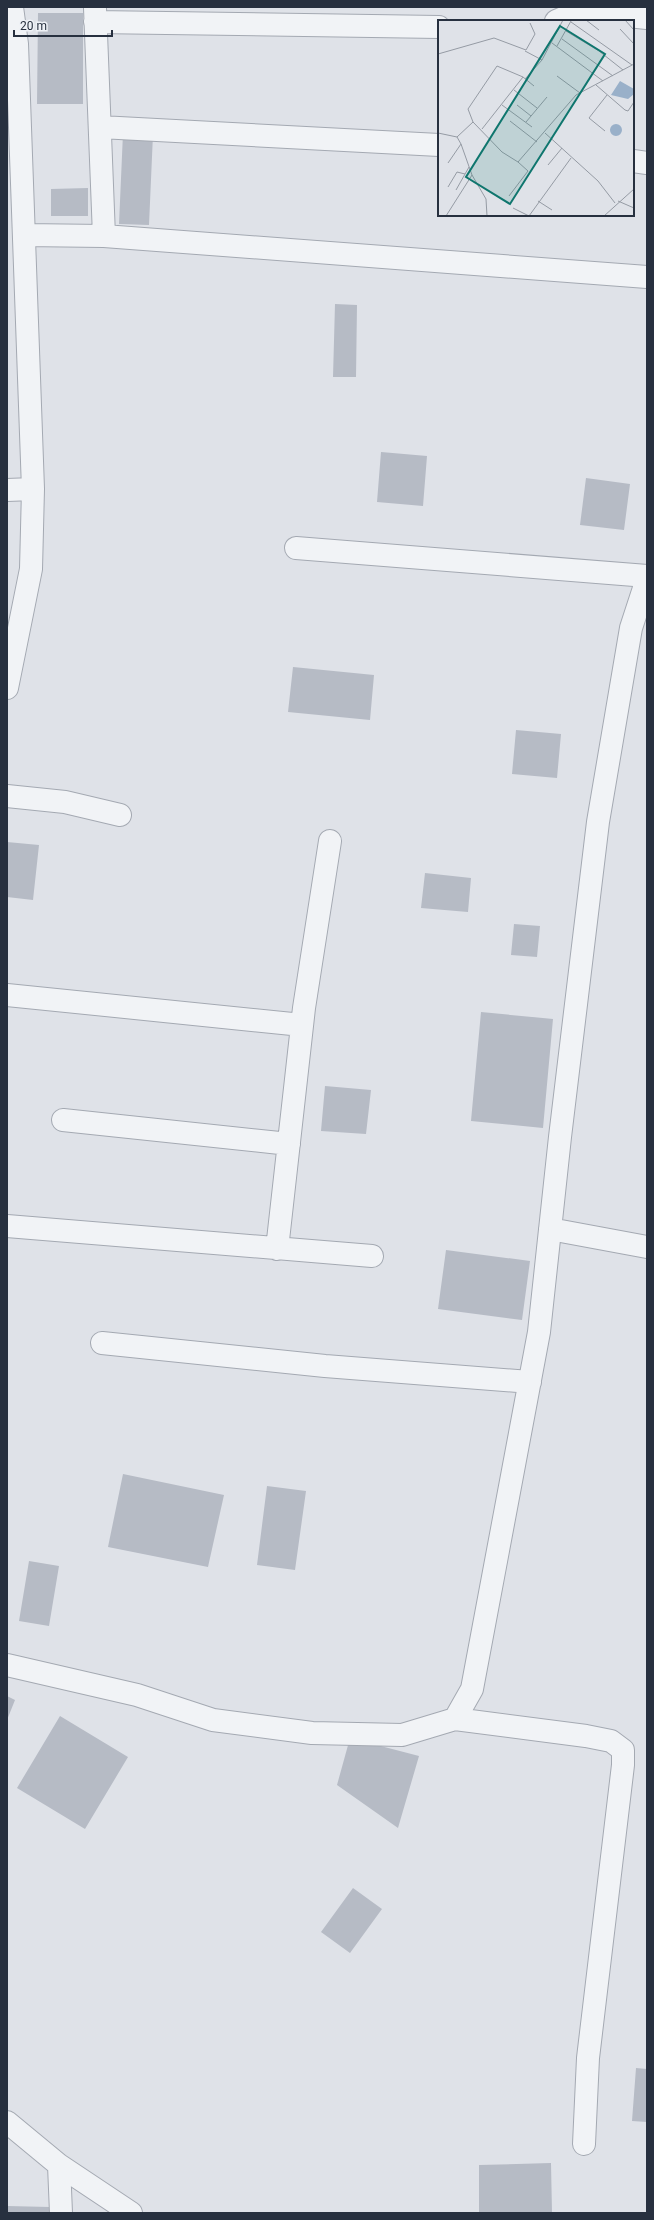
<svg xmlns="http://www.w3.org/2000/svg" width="654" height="2220" font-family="Roboto,sans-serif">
<rect width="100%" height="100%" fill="#dfe2e8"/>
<path fill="#b6bbc5" d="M38 13H83V104H37Z
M123 133 153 134 149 225 119 224Z
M88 188V216H51V189Z
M335 304 357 305 356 377H333Z
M381 452 427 456 423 506 377 502Z
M586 478 630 484 624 530 580 525Z
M293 667 374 675 370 720 288 712Z
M516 730 561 734 557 778 512 774Z
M7 842 39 845 33 900 7 897Z
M425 873 471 878 468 912 421 908Z
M514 924 540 926 537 957 511 955Z
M481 1012 553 1019 543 1128 471 1121Z
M325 1086 371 1090 366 1134 321 1131Z
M446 1250 530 1261 522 1320 438 1309Z
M123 1474 224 1495 208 1567 108 1547Z
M267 1486 306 1491 295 1570 257 1565Z
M29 1561 59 1566 49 1626 19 1621Z
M7 1696 15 1700 7 1720Z
M60 1716 128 1757 85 1829 17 1788Z
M350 1738 419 1756 398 1828 337 1785Z
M353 1888 382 1909 350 1953 321 1932Z
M636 2068 647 2069V2122L632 2121Z
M551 2163 552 2213H479V2165Z
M7 2206 50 2207V2213H7Z"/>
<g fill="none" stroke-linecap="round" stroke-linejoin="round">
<defs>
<path id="minor" d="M95 8 104 236
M556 21 579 11 647 18
M95 22 439 27
M100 127 439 145
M633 161 647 163
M24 235 104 236 647 277
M7 490 33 489
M296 548 647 576
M7 688 31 569 33 489 17 44 12 7
M7 796 65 802 120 815
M7 995 302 1025
M63 1120 289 1144
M7 1226 372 1256
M550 1229 647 1247
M277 1249 304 1008 330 841
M102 1343 325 1366 530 1382
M7 1665 137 1695 213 1720 312 1733 402 1735 455 1719 472 1689 539 1332 560 1137 598 822 631 628 647 579
M455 1719 586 1736 611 1741 623 1750V1765L588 2058 584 2144
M7 2122 59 2165 131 2213
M59 2165 61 2213"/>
</defs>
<use href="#minor" stroke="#a4a9b2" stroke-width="24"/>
<use href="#minor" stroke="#f1f3f6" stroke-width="22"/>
</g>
<g transform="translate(438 20)">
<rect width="196" height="196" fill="#dfe2e8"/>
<path d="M182 61 196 69V74L190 79 173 75ZM172 110a6 6 0 1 1 12 0a6 6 0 1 1-12 0Z" fill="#99b0c9"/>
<path fill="none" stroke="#959ba4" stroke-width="1" d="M148 0 161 10M187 0 196 10M133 2 194 45M182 9 196 24M128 11 161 31 185 50M124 19 175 56M114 23 165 61M119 26 133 1M87 31 104 40M0 34 56 18 88 30 97 14 92 3M119 56 142 73M87 59 104 40 125 0M158 65 187 90 190 91 196 82M76 70 99 88M64 85 94 107M79 85 93 96M72 101 99 122M35 102 30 89 59 46 85 57 96 66M88 102 109 77M44 109 85 57M167 111 151 98 169 75M0 113 19 117 23 124 34 155 48 179 49 196M107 113 160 161 177 183M19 117 35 102 64 132 80 142 138 75 196 44M10 143 23 124M110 145 124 128M10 167 19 152 27 154M18 170 31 147M71 176 90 151 80 142M100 181 114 190M180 181 196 188M75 188 91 196M8 196 34 155M91 196 133 138M166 196 196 169"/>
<path fill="#0f766e" fill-opacity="0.15" stroke="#0f766e" stroke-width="2" d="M122 6 167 34 72 184 28 157Z"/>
<rect width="196" height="196" fill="none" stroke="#27303f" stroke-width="2"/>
</g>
<rect width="654" height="2220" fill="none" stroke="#27303f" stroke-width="16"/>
<path d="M14 30v6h98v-6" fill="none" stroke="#27303f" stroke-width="2"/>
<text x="20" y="30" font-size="12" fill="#27303f" stroke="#eef1f6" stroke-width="3" paint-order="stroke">20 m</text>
</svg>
